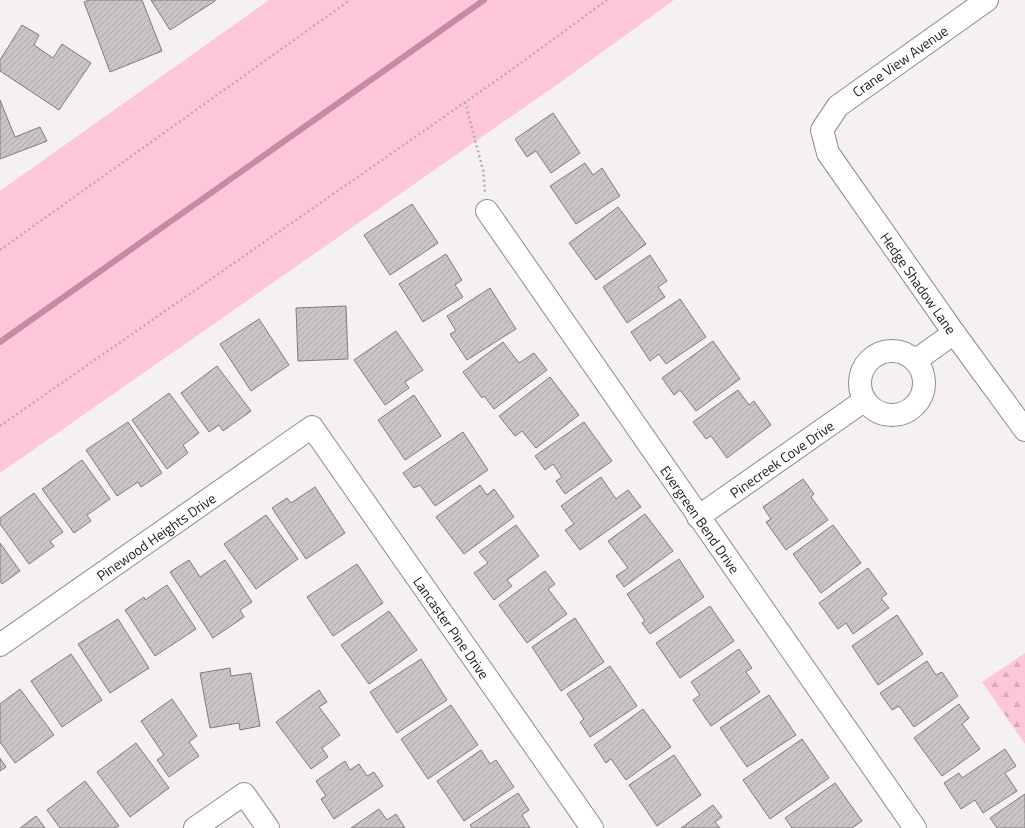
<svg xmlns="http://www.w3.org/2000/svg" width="1025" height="828" font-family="'Titillium Web',sans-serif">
<defs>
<pattern id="forest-firs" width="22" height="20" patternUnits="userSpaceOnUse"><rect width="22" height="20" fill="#fdc6da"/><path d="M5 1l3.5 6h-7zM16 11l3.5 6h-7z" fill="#d8aaba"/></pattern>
<pattern id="building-hatch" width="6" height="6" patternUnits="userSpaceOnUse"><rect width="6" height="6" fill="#c9c4c6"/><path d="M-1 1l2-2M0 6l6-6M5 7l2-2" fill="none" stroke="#aca8aa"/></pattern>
</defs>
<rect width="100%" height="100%" fill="#f5f0f2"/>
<path fill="#fdc6da" d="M269 0H674L565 79 0 473V191Z"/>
<path fill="url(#forest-firs)" d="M1025 653V744L982 682Z"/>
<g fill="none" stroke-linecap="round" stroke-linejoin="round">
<path stroke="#c78aa2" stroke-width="6" d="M0 342 484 0"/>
</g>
<path fill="url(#building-hatch)" stroke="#807b7d" d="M89 0H142L162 51 110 72 84 2Z
M151 0H215V1L170 30Z
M22 25 39 35 34 45 53 58 62 44 91 63 59 110 0 71V60Z
M0 100 15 137 40 127 47 141 0 159Z
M553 113 580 153 551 173 536 151 527 157 515 139Z
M585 163 593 175 602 168 620 196 576 224 550 186Z
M412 204 438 243 390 275 364 235Z
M618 207 646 244 596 280 569 243Z
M446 254 462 280 455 285 463 297 423 322 399 284Z
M650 255 667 281 658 287 665 297 627 323 603 287Z
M490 288 516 329 467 360 450 334 456 331 447 316Z
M680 299 706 337 666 364 659 354 650 361 631 332Z
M346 306 348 359 298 361 296 308Z
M259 319 289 365 251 391 220 344Z
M396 331 423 370 405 382 409 388 385 405 354 360Z
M713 341 740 379 696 411 680 390 674 395 662 378Z
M503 342 519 363 534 353 547 370 494 409 484 396 482 398 463 372Z
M217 366 251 411 223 431 219 425 209 432 181 393Z
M550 377 579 415 536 448 522 431 515 436 499 416Z
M738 390 749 405 754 401 771 425 727 458 711 436 706 439 693 422Z
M169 393 199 433 183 445 188 453 167 469 132 420Z
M414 395 441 436 405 460 378 420Z
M128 422 162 473 141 487 138 482 117 496 86 450Z
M584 422 612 461 565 494 556 481 562 477 553 464 545 470 535 456Z
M463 432 488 470 435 506 420 485 414 488 403 473Z
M82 460 110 499 87 515 91 521 74 533 42 489Z
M601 477 616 499 628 490 641 507 580 550 565 530 574 524 561 506Z
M803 479 814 494 811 497 828 520 786 550 766 522 771 519 763 507Z
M480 485 487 495 494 489 514 517 464 554 436 517Z
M315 487 345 533 306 559 272 508 287 498 291 503Z
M34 493 63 532 50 541 54 546 29 564 0 524V518Z
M645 514 673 551 624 587 616 576 628 568 608 541Z
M266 515 298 559 256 589 224 544Z
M516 525 539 556 507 580 512 586 494 600 474 573 488 563 479 552Z
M833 525 861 563 821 593 793 554Z
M0 543 20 571 2 584 0 581Z
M679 559 704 597 650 634 642 623 645 621 627 594Z
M189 560 200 577 225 560 252 602 240 610 244 617 213 638 170 572Z
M357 564 383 603 333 636 307 597Z
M868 568 887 594 881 598 889 608 853 634 846 623 838 629 819 603Z
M545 571 555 584 548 589 567 614 527 643 499 605Z
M167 585 196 629 155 656 125 610 144 597 145 600Z
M710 606 734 641 680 678 656 643Z
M389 611 417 650 369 684 341 645Z
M897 615 923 654 878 685 852 646Z
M575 618 604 662 561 691 532 647Z
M118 619 149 668 110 693 78 644Z
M739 649 752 668 746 672 760 692 711 726 693 700 700 695 691 682Z
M71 654 102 700 62 727 31 681Z
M421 659 447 700 397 733 370 692Z
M927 661 936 675 942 672 958 696 914 727 899 706 892 710 880 693Z
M610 666 637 706 590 737 580 722 584 719 567 694Z
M230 668 231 676 251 673 260 726 240 730 239 723 210 728 200 673Z
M20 689 54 735 15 763 0 742V704Z
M319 690 327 702 319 707 340 735 322 748 328 757 311 769 276 722Z
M769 695 796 735 747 767 720 728Z
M172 699 197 736 189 742 199 756 169 777 157 760 164 755 141 721Z
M959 704 969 718 962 724 980 749 942 776 914 738Z
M451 705 478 745 428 779 401 739Z
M643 709 671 747 626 780 611 759 606 763 594 745Z
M802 739 829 778 770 819 743 780Z
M136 743 169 788 130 817 97 772Z
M1005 749 1016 766 1005 773 1017 791 983 813 975 800 961 809 944 783 959 773 962 778Z
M481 750 490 764 496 760 514 787 464 821 437 781Z
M674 755 701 795 657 826 629 785Z
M0 758 6 767 0 771Z
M345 761 350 770 359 764 367 776 374 772 383 786 334 819 321 799 326 796 316 781Z
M85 781 119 826 115 828H60L47 810Z
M835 783 862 821 852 828H792L785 818Z
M518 793 529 810 522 815 530 828H472L470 825Z
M1025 794V828H997L990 818Z
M713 805 722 817 715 822 720 828H681Z
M379 809 387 820 396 814 405 828H351Z
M36 816 45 828H20Z"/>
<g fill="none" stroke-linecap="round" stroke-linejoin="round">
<defs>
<g id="minor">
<path id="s1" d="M987 0 838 106 822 130 828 153 954 333 1025 430"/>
<path id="s2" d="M487 211 915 828"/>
<circle cx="892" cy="383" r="32"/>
<path d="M915 361 954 333"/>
<path id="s3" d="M698 517 865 400"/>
<path id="s4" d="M0 645 312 427 592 828"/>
<path d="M195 828 244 794 268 828"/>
</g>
</defs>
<use href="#minor" stroke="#8e8a8b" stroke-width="24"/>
<path stroke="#b3afb1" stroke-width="2.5" stroke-dasharray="2 3" stroke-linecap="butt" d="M465 102 483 170 485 192
M0 250 350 0
M0 426 507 73 607 0"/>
<use href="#minor" stroke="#fff" stroke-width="22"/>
</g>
<g text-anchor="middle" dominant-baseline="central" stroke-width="3" stroke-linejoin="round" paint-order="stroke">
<g font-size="14" fill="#1c1a1b" stroke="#fff">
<text transform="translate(900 61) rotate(-35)">Crane View Avenue</text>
<text stroke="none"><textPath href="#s1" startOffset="394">Hedge Shadow Lane</textPath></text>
<text stroke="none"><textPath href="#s3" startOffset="102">Pinecreek Cove Drive</textPath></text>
<text stroke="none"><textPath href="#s2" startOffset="375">Evergreen Bend Drive</textPath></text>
<text stroke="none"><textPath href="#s4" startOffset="190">Pinewood Heights Drive</textPath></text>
<text stroke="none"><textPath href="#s4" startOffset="625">Lancaster Pine Drive</textPath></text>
</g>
</g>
</svg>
